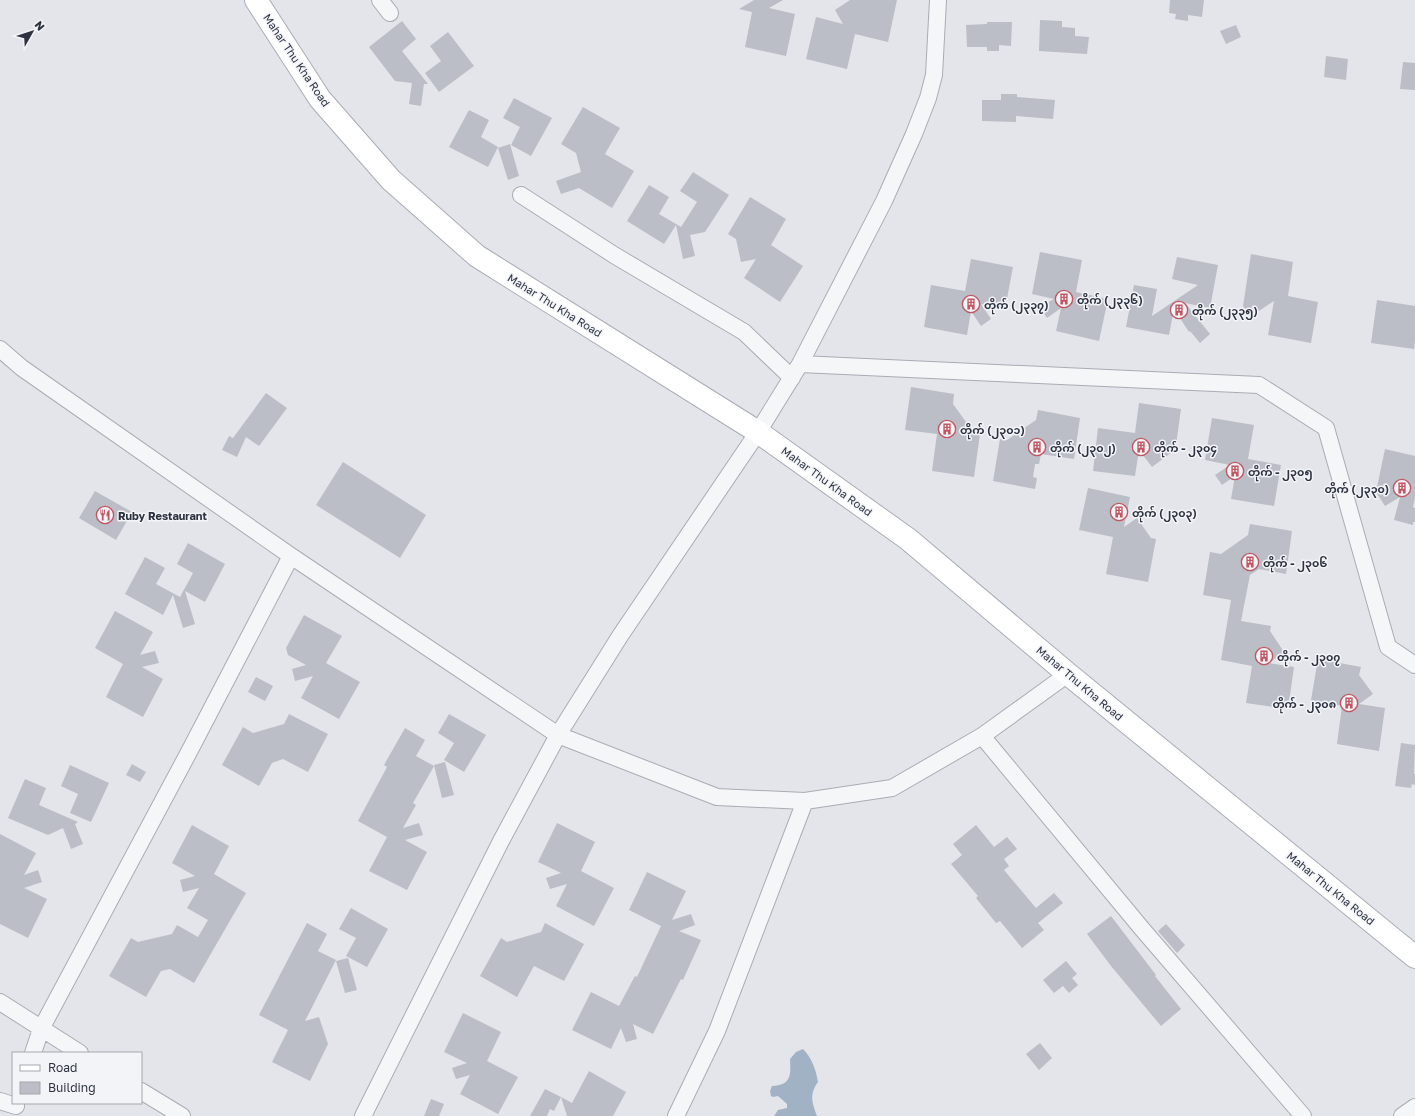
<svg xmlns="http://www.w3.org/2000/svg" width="1415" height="1116" font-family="'Golos Text','Noto Sans Myanmar',sans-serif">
<rect width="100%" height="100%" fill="#e3e5ea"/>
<path fill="#a2b2c5" d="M803 1049C812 1058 816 1070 818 1082 809 1095 812 1102 817 1116H774L778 1110 787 1108V1104L778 1096 773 1097 771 1096 770 1091 772 1086C791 1085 791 1076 790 1059L796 1052Z"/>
<path fill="#bbbec6" d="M754 0H783L769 8 795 14 786 56 745 47 752 12 739 9Z
M850 0H897L888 42 855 34 847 69 806 59 816 17 843 24 835 10Z
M1170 0H1204L1202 17 1188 15V21L1175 19 1176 14 1169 13Z
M1040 20 1062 21V27L1075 28V36L1089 37 1087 54 1039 51Z
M402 21 416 39 402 51 428 84H424L421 106 409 104 412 83 395 81 369 47Z
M987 22H1012L1011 46 999 45V51H987V47H967L966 25 987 24Z
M1236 25 1241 37 1226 44 1220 31Z
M448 32 474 66 439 92 425 73 441 61 430 46Z
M1326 56 1348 59 1346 80 1324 77Z
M1403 62 1415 63V90L1400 89Z
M1001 94H1017V97L1055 100 1053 119 1016 116V122L982 121V100H1001Z
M514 98 552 118 531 156 511 145 520 127 503 118Z
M583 107 620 128 605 154 634 171 612 208 579 188 561 194 556 181 581 172 576 153 561 144Z
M469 110 489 120 481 137 498 147 488 167 449 147Z
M510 144 519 176 508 180 498 148Z
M693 172 729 195 705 232 690 235 695 256 683 259 676 225 664 244 627 221 649 185 669 197 659 214 681 227 697 202 680 191Z
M750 197 786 219 771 245 803 266 780 302 744 278 756 259 741 262 736 239 728 234Z
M1040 252 1082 260 1076 292 1108 299 1099 341 1056 331 1061 308 1047 318 1040 307 1054 299 1032 294Z
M1251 254 1293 262 1288 296 1318 302 1311 343 1268 335 1274 301 1250 317 1243 306Z
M1177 257 1218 265 1210 308 1185 303 1210 334 1200 343 1190 331 1189 332 1174 309 1169 335 1126 327 1134 285 1157 289 1152 316 1198 285 1172 279Z
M971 259 1013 267 1005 309 981 304 991 319 981 326 971 311 967 335 924 327 931 285 965 291Z
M1377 300 1415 306V339L1414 349 1371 343Z
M911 387 954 394 953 404 974 433 980 434 974 477 932 471 937 434 905 430Z
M266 393 287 408 259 446 246 437 237 457 222 450 229 436 233 438Z
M1139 403 1181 409 1175 452H1172L1152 467 1139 450 1135 476 1093 471 1098 428 1135 433Z
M1038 410 1080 418 1074 459 1041 454 1039 464H1035L1033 477 1037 478 1035 489 993 481 1000 439 1007 440 1036 420Z
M1212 418 1254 425 1248 459 1281 465 1274 506 1231 499 1235 476 1222 485 1215 475 1230 465 1205 460Z
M1385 449 1415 456V498L1413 507 1415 508V522H1413V525L1394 520 1400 497 1385 506 1376 492Z
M343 462 426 515 400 558 316 505Z
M1088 488 1130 497 1124 527 1137 518 1151 538 1156 539 1148 582 1106 574 1113 537 1079 530Z
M95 491 132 512 116 540 79 518Z
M1250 524 1292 531 1286 574 1259 569 1250 575 1241 621 1271 626 1270 631 1284 652 1269 663 1294 667 1288 709 1246 703 1252 666 1221 660 1231 600 1203 595 1210 552 1221 554 1248 535Z
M188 543 225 564 205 602 185 591 195 624 183 628 173 595 163 615 125 594 145 557 165 568 156 584 180 597 193 573 177 564Z
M115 611 153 632 140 655 155 651 159 663 142 667 163 679 143 717 106 697 123 664 95 648Z
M304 615 342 636 326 663 360 682 339 719 301 698 313 676 295 681 292 669 306 665 288 655 286 648Z
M1318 659 1361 667 1359 675 1373 694 1359 704 1385 708 1379 751 1337 744 1342 706 1311 700Z
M256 677 273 686 265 701 248 692Z
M289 714 328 734 308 772 283 759 272 763 259 786 222 765 243 727 253 733 284 724Z
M449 714 486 735 464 772 444 760 454 743 438 733Z
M405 728 425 740 416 756 434 766 413 803 416 805 403 828 419 823 423 835 405 840 427 852 407 890 369 871 387 837 358 821 387 767 384 765Z
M1401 743 1415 745 1414 774H1415V785L1412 784 1411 788 1395 786Z
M445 762 454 795 442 798 434 765Z
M132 764 146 772 140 782 126 775Z
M70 765 109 783 91 822 70 813 78 794 61 786Z
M25 779 46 788 39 805 78 822 75 824 83 844 71 849 63 828 48 835 8 818Z
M557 823 595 842 581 871 614 888 594 926 556 906 567 884 550 889 546 878 561 873 538 862Z
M192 825 229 846 214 874 246 893 194 983 170 969 161 971 146 997 109 976 131 938 138 942 172 934 177 925 198 937 208 920 187 908 199 888 183 892 180 880 195 876 172 863Z
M976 825 994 847 1007 837 1017 849 1004 859 1009 866 1004 870 1036 908 1054 893 1063 903 1038 923 1044 930 1022 948 1000 921 996 923 976 898 978 896 951 864 962 855 953 844Z
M0 834 36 853 24 875 38 870 42 882 24 888 47 899 28 938 0 924Z
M647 872 686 891 672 920 691 914 695 925 679 931 701 940 683 980 681 979 653 1034 633 1024 637 1039 626 1042 621 1028 611 1049 572 1030 591 992 619 1006 635 976 637 977 661 926 629 910Z
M351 908 388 929 367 967 346 956 356 938 339 929Z
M1111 916 1156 975 1155 976 1181 1009 1161 1026 1111 966 1087 934Z
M307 923 327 934 318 951 336 960 305 1021 319 1017 328 1044 310 1081 272 1062 288 1030 259 1015Z
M545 923 584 944 564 981 534 966 517 997 480 976 501 938 507 942 541 932Z
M1166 924 1185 945 1177 953 1158 931Z
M348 958 357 990 345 993 336 961Z
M1066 961 1077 974 1072 978 1078 985 1069 993 1063 986 1054 993 1043 980Z
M463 1013 501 1032 487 1061 518 1077 498 1114 460 1094 470 1075 456 1079 452 1068 467 1063 444 1052Z
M1040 1043 1052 1058 1039 1070 1026 1054Z
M589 1071 626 1092 613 1116H567L561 1097 572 1103Z
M545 1089 561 1097 554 1111 550 1109 547 1116H530Z
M431 1099 444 1104 439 1116H424Z"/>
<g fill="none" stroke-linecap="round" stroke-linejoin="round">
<defs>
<path id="street" d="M380 0 390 13
M521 195 614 255 744 332 792 378
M0 349 22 368 291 556 558 735 717 797 805 801 892 788 982 736 1068 674
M800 364 1259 385 1326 428 1388 647 1415 665
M982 736 1143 930 1303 1116
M0 1002 80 1053
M33 1053 41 1029 190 750 291 556
M141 1091 182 1116
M0 1101 16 1106
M363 1116 501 841 558 735 620 636 758 432 800 364 884 201 914 134 928 98 934 75 938 0
M676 1116 717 1031 805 801
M1402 1116 1415 1107"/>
<path id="secondary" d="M256 0 320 99 391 180 477 256 758 432 908 539 1068 674 1415 957"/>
</defs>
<use href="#street" stroke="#a9acb4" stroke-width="18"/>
<use href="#secondary" stroke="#a9acb4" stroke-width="24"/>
<use href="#street" stroke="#f5f6f8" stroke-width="16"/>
<use href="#secondary" stroke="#fff" stroke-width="22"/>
</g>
<defs>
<symbol id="building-ring" viewBox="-11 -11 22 22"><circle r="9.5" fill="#f3f4f7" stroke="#c05762" stroke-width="1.5"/><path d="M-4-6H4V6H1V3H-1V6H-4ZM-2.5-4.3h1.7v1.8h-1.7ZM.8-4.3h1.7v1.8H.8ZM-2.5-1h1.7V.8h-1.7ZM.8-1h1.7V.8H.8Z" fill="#c05762"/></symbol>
<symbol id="restaurant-ring" viewBox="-11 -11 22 22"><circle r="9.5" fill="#f3f4f7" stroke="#c05762" stroke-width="1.5"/><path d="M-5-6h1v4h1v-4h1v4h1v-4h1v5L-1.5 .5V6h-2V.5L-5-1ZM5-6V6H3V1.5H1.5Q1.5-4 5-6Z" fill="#c05762"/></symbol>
</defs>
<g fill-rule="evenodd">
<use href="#building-ring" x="1054" y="289" width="20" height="20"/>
<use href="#building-ring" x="961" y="294" width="20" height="20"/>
<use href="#building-ring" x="1169" y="300" width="20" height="20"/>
<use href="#building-ring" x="937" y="419" width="20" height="20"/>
<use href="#building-ring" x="1027" y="437" width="20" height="20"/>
<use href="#building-ring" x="1131" y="437" width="20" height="20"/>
<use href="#building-ring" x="1225" y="461" width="20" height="20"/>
<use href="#building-ring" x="1392" y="478" width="20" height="20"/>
<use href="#building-ring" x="1109" y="502" width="20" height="20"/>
<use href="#restaurant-ring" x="95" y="505" width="20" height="20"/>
<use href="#building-ring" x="1240" y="552" width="20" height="20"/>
<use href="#building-ring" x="1254" y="646" width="20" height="20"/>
<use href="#building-ring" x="1339" y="693" width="20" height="20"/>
</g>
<g text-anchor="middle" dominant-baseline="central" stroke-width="3" stroke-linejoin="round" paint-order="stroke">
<g font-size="11" fill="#2d3340" stroke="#f3f4f7">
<text transform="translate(297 60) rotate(56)">Mahar Thu Kha Road</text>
<text transform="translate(555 305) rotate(32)">Mahar Thu Kha Road</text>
<text transform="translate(827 481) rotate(36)">Mahar Thu Kha Road</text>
<text transform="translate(1080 683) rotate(40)">Mahar Thu Kha Road</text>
<text transform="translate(1331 888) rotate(39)">Mahar Thu Kha Road</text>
</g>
<g font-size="11" font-weight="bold" fill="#2d3340" stroke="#f3f4f7" text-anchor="start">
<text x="1077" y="299">တိုက် (၂၃၃၆)</text>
<text x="984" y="304">တိုက် (၂၃၃၇)</text>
<text x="1192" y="310">တိုက် (၂၃၃၅)</text>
<text x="960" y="429">တိုက် (၂၃၀၁)</text>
<text x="1050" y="447">တိုက် (၂၃၀၂)</text>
<text x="1154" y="447">တိုက် - ၂၃၀၄</text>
<text x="1248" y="471">တိုက် - ၂၃၀၅</text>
<text x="1389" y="488" text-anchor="end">တိုက် (၂၃၃၀)</text>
<text x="1132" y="512">တိုက် (၂၃၀၃)</text>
<text x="118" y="515">Ruby Restaurant</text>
<text x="1263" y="562">တိုက် - ၂၃၀၆</text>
<text x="1277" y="656">တိုက် - ၂၃၀၇</text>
<text x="1336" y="703" text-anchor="end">တိုက် - ၂၃၀၈</text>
</g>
</g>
<rect x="12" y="1052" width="130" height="52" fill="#f3f4f7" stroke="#a4a7ae"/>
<rect x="20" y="1065" width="20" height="6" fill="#ffffff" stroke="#a4a7ae"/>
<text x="48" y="1072" font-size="12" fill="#2d3340">Road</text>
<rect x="20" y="1082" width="20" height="12" fill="#bbbec6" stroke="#a4a7ae"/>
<text x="48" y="1092" font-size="12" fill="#2d3340">Building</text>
<g transform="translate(32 32) rotate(51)" stroke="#f3f4f7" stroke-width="3" paint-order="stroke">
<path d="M0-3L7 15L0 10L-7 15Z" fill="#2d3340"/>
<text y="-6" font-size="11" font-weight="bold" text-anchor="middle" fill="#2d3340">N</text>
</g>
</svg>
